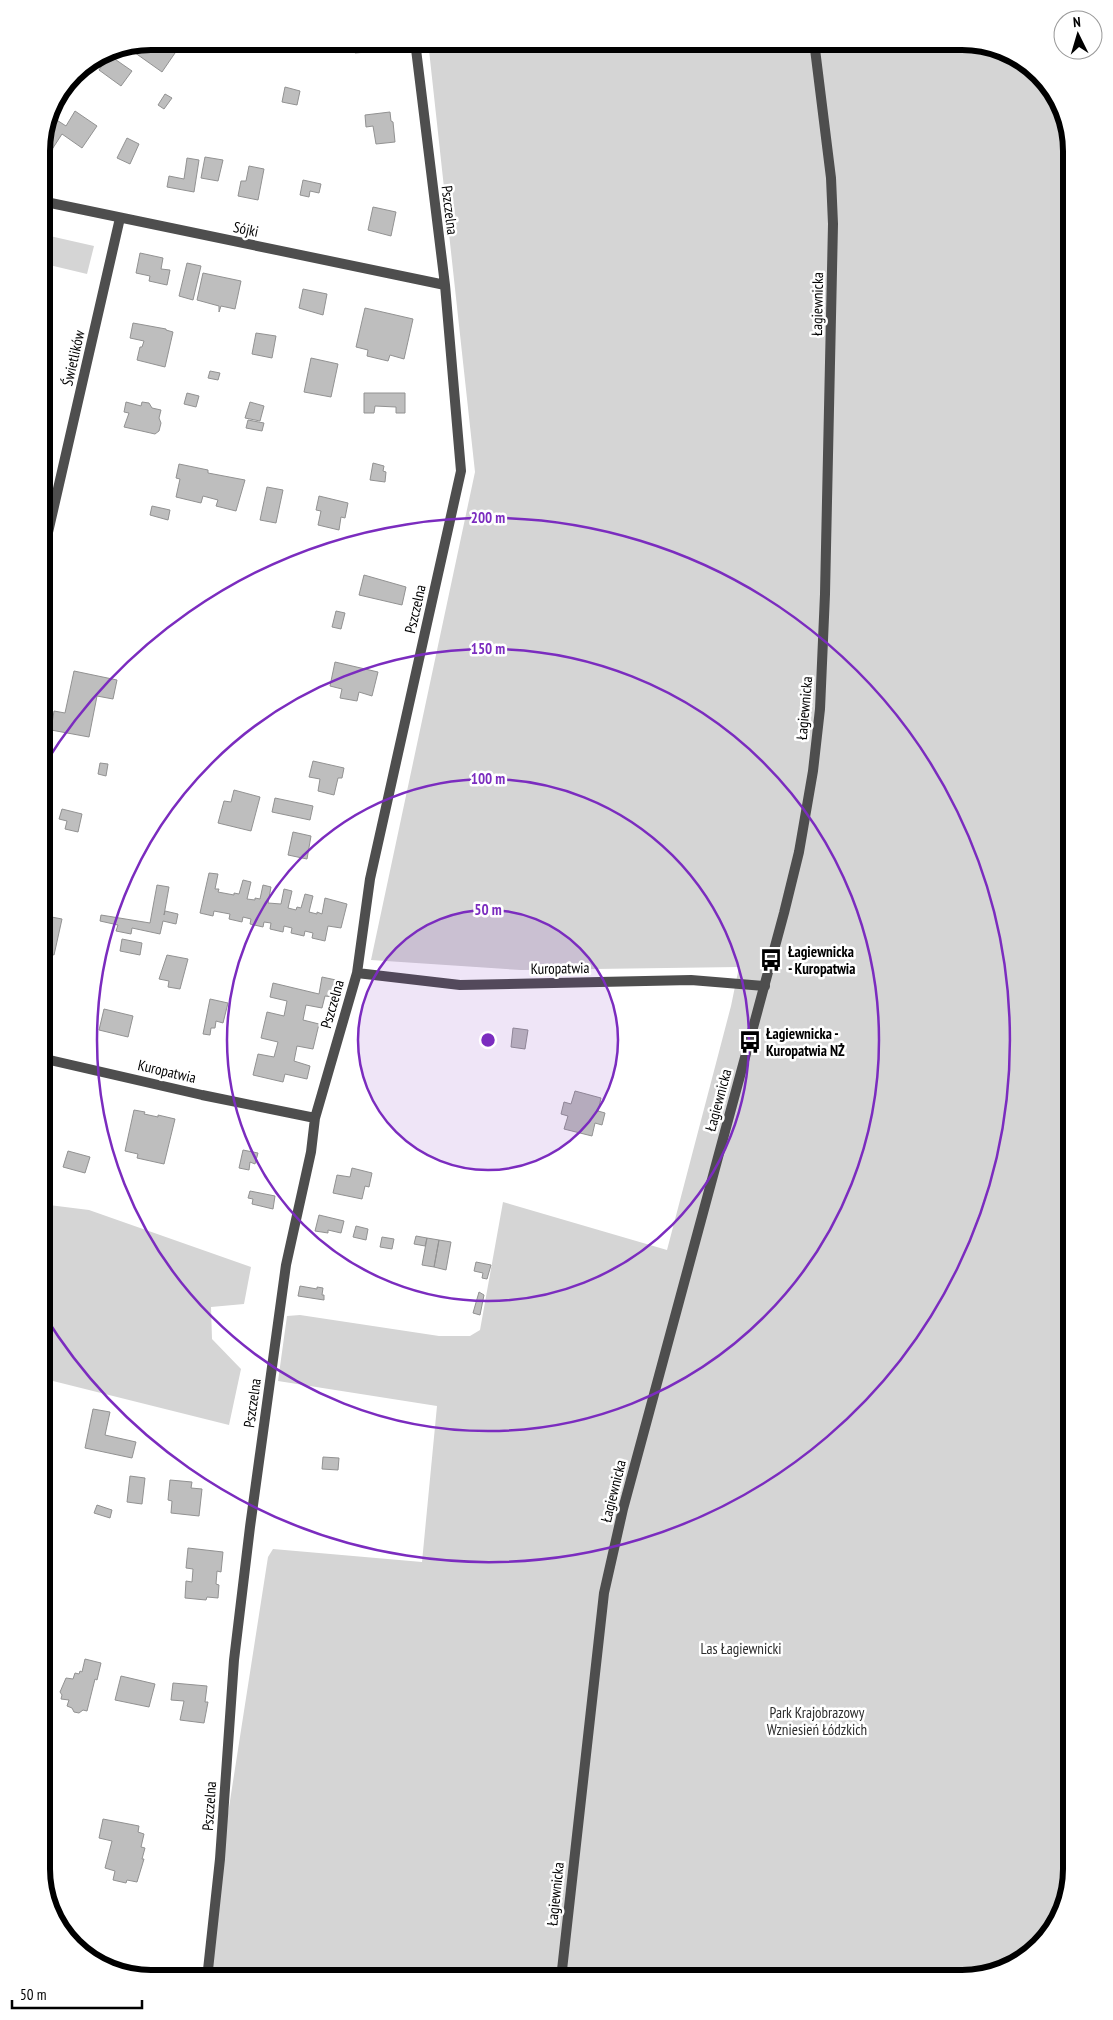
<svg xmlns="http://www.w3.org/2000/svg" width="1113" height="2020" font-family="'PT Sans Narrow',sans-serif">
<rect width="100%" height="100%" fill="#fff"/>
<path fill="#d5d5d5" d="M428 41 969 42 1028 64 1063 109 1072 151V1869L1053 1930 1004 1970 962 1979H207L220 1865 268 1557 273 1549 422 1562 437 1406 278 1381 287 1316 300 1315 439 1336H470L480 1330 503 1202 667 1250 731 1006 739 967 521 970 371 960 475 472Z
M41 234 94 246 87 274 41 263Z
M41 1204 89 1210 251 1267 244 1304 211 1307 212 1339 241 1369 229 1425 41 1378Z"/>
<path fill="#bebebe" stroke="#929292" d="M151 41H170L166 47 175 53 162 72 131 50 135 45Z
M353 41H377L378 51 355 53Z
M109 55 132 71 121 86 99 70Z
M285 87 300 91 297 105 282 102Z
M165 94 172 98 164 109 158 105Z
M75 111 97 126 82 148 62 134 51 151 42 144 49 115 66 126Z
M390 112 391 121 393 122 395 142 376 144 373 126 366 127 365 115Z
M127 138 139 144 130 164 117 158Z
M205 157 223 160 218 181 201 178Z
M187 158 199 160 194 192 167 187 169 176 184 179Z
M249 166 264 169 258 200 238 196 241 181H246Z
M303 180 321 184 319 193 310 191 309 197 300 195Z
M373 207 396 212 391 236 368 230Z
M140 253 163 258 161 269 170 270 167 285 149 281 150 276 136 273Z
M187 263 201 266 193 300 179 296Z
M203 273 241 281 235 309 221 306 219 312V306L197 300Z
M303 289 327 294 323 315 299 308Z
M365 308 413 319 404 359 390 355 388 361 367 356 368 350 356 347Z
M133 323 166 329V330L173 332 165 367 137 360 140 347H142L144 341 130 338Z
M256 333 276 336 272 358 252 354Z
M311 358 338 364 331 397 304 392Z
M210 371 220 373 218 380 208 378Z
M187 393 199 396 196 407 184 404Z
M364 393H405V413H396V407L375 406 374 413H364Z
M126 402 141 406 142 402 149 403 152 408 161 410 159 418 161 423 159 431 155 434 124 427 129 413 124 412Z
M250 402 264 406 260 421 245 418Z
M248 420 264 423 262 431 246 428Z
M373 463 384 466 383 471 386 472 385 482 370 480Z
M179 464 208 470V473L245 480 236 511 216 506 218 500 203 496 201 503 176 497 180 479 176 478Z
M267 487 283 490 276 523 260 520Z
M319 496 348 503 345 518 341 517 339 530 318 525 321 511 316 510Z
M152 506 170 510 168 520 150 515Z
M364 575 406 587 402 605 359 595Z
M336 611 345 613 341 629 332 627Z
M335 662 378 672 372 696 359 692 357 701 340 698 342 689 330 686Z
M74 671 117 680 113 699 97 696 89 737 51 730 54 711 65 713Z
M313 761 344 768 342 778H338L334 795 318 791 320 779 309 777Z
M100 763 108 764 106 776 98 774Z
M234 790 260 797 251 831 218 823 224 801 231 802Z
M275 798 313 806 310 820 272 812Z
M62 809 82 814 78 832 65 829 67 821 59 819Z
M293 832 311 836 307 859 288 855Z
M209 873 218 874 215 889H219L218 892 234 895V893L239 894 243 880 251 882 247 899 255 900V898L260 899 263 885 271 887 268 903 281 904 284 889 292 891 288 908 296 910 297 907 301 908 305 894 313 896 309 912 317 914V912L322 914 325 898 347 904 341 928 328 926 325 941 312 938 313 933 305 931 304 936 291 933 292 928 284 926 283 932 270 929 271 923 264 922 263 927 250 924 251 919 243 917 242 922 229 919 230 914 214 911 213 916 200 913Z
M157 885 169 887 164 915 165 911 178 914 176 924 163 921 160 934 132 928 131 934 116 931 118 925 100 921 101 915 150 923Z
M41 915 62 919 54 955 47 953 45 962 52 964 48 985 41 983Z
M122 939 142 943 140 955 120 951Z
M167 955 188 959 180 989 168 987 169 981 159 979Z
M322 977 336 980 333 997 325 996 322 1008 306 1005 303 1020 319 1024 313 1049 297 1046 294 1061 310 1066 307 1079 285 1074 283 1082 253 1075 258 1054 274 1057 278 1042 261 1038 267 1012 284 1016 287 1001 270 997 273 983 319 994Z
M210 999 228 1003 223 1023 216 1021 215 1028H211L210 1035 203 1034Z
M104 1009 133 1016 128 1037 99 1030Z
M513 1028 528 1030 525 1049 511 1047Z
M575 1091 601 1098 598 1111 605 1113 602 1125 595 1123 592 1136 564 1129 568 1116 561 1114 564 1102 571 1104Z
M134 1110 145 1112 144 1114 158 1117V1115L175 1119 164 1164 137 1158 138 1154 125 1151Z
M243 1150 258 1153 255 1164 250 1162 249 1170 239 1168Z
M68 1151 90 1157 85 1173 63 1167Z
M352 1168 372 1173 369 1187 365 1186 362 1199 333 1193 337 1175 350 1177Z
M250 1191 275 1196 273 1209 252 1204 253 1199 248 1198Z
M319 1215 344 1221 341 1233 328 1230V1233L315 1231Z
M356 1226 368 1229 366 1240 353 1237Z
M416 1236 427 1238 425 1246 414 1244Z
M382 1237 394 1239 392 1249 380 1247Z
M427 1238 439 1240 434 1267 422 1265Z
M439 1240 451 1242 446 1270 434 1267Z
M476 1262 491 1265 487 1279 482 1278 483 1273 474 1271Z
M300 1286 317 1289V1287L323 1288 322 1295H324V1300L298 1296Z
M479 1292 484 1295 480 1315 473 1313Z
M93 1409 110 1412 105 1435 136 1442 132 1458 85 1448Z
M323 1457 339 1458 338 1470 322 1469Z
M130 1476 145 1478 142 1504 127 1502Z
M170 1480 192 1482 191 1488 202 1489 199 1516 171 1513 172 1501 168 1500Z
M97 1505 112 1510 110 1518 94 1513Z
M188 1548 223 1552 221 1572 217 1571 216 1584 219 1585 218 1598 207 1597 206 1600 185 1598 186 1581 192 1582 193 1569 186 1568Z
M85 1659 101 1663 97 1680 95 1679 87 1711 83 1710 79 1713 74 1712 72 1708 67 1706 69 1700 61 1699 62 1695 60 1692 66 1678 73 1679 75 1673 79 1674 80 1671 82 1672Z
M121 1676 155 1684 149 1707 115 1700Z
M173 1683 207 1686 205 1702H208L204 1723 180 1720 184 1701 171 1700Z
M103 1819 139 1826 138 1832 144 1834 141 1847 145 1848 142 1859H144L137 1882 127 1880 126 1883 113 1880 115 1871 105 1868 112 1841 99 1838Z"/>
<g fill="none" stroke-linecap="round" stroke-linejoin="round">
<path stroke="#4e4e4e" stroke-width="10" d="M41 201 445 285
M41 563 120 218
M357 973 460 985 691 980 765 986
M41 1058 202 1095 315 1118
M207 1979 220 1859 234 1660 250 1527 286 1265 311 1152 315 1118 357 973 370 879 461 471 445 285 415 41"/>
<path stroke="#4e4e4e" stroke-width="10" d="M561 1979 604 1593 623 1509 784 913 799 852 813 771 820 709 825 594 833 224 831 178 814 41"/>
</g>
<circle cx="488" cy="1040" r="130" fill="#7b2cbf" fill-opacity=".12"/>
<g fill="none" stroke="#7b2cbf" stroke-width="2.5">
<circle cx="488" cy="1040" r="130"/>
<circle cx="488" cy="1040" r="261"/>
<circle cx="488" cy="1040" r="391"/>
<path d="M43 767A522 522 0 1 1 43 1313"/>
</g>
<defs>
<symbol id="bus-bare" viewBox="-9 -9 18 18"><path d="M-5-6H5V4H4V6H2V4H-2V6H-4V4H-5ZM-3.5-4V0h7V-4ZM-3.5 1.2v1.5H-2V1.2ZM2 1.2v1.5H3.5V1.2Z" fill="#000" stroke="#fff" stroke-width="2.5" paint-order="stroke"/></symbol>
</defs>
<g fill-rule="evenodd">
<use href="#bus-bare" x="755" y="944" width="32" height="32"/>
<use href="#bus-bare" x="734" y="1026" width="32" height="32"/>
</g>
<g text-anchor="middle" dominant-baseline="central" stroke-width="5" stroke-linejoin="round" paint-order="stroke">
<g font-size="15" fill="#000" stroke="#fff">
<text transform="translate(450 210) rotate(83)">Pszczelna</text>
<text transform="translate(246 229) rotate(12)">Sójki</text>
<text transform="translate(817 304) rotate(-89)">Łagiewnicka</text>
<text transform="translate(73 358) rotate(-77)">Świetlików</text>
<text transform="translate(415 609) rotate(-77)">Pszczelna</text>
<text transform="translate(804 708) rotate(-85)">Łagiewnicka</text>
<text transform="translate(560 968) rotate(-1)">Kuropatwia</text>
<text transform="translate(332 1004) rotate(-74)">Pszczelna</text>
<text transform="translate(167 1071) rotate(13)">Kuropatwia</text>
<text transform="translate(718 1100) rotate(-75)">Łagiewnicka</text>
<text transform="translate(252 1403) rotate(-82)">Pszczelna</text>
<text transform="translate(613 1491) rotate(-76)">Łagiewnicka</text>
<text transform="translate(209 1806) rotate(-86)">Pszczelna</text>
<text transform="translate(555 1894) rotate(-84)">Łagiewnicka</text>
</g>
<g font-size="15" font-weight="bold" fill="#000" stroke="#fff" text-anchor="start">
<text x="788" y="951">Łagiewnicka<tspan x="788" dy="17">- Kuropatwia</tspan></text>
<text x="766" y="1033">Łagiewnicka -<tspan x="766" dy="17">Kuropatwia NŻ</tspan></text>
</g>
<g font-size="15" fill="#2c2c2c" stroke="#fff">
<text x="741" y="1648">Las Łagiewnicki</text>
<text x="817" y="1712">Park Krajobrazowy<tspan x="817" dy="17">Wzniesień Łódzkich</tspan></text>
</g>
</g>
<path d="M0 0H1113V2020H0ZM151 50H962A101 101 0 0 1 1063 151V1869A101 101 0 0 1 962 1970H151A101 101 0 0 1 50 1869V151A101 101 0 0 1 151 50Z" fill="#fff" fill-rule="evenodd"/>
<path fill="none" stroke="#000" stroke-width="6" d="M151 50H962A101 101 0 0 1 1063 151V1869A101 101 0 0 1 962 1970H151A101 101 0 0 1 50 1869V151A101 101 0 0 1 151 50Z"/>
<circle cx="488" cy="1040" r="8" fill="#7b2cbf" stroke="#fff" stroke-width="2.5"/>
<g font-size="15" text-anchor="middle" font-weight="bold" fill="#7b2cbf" stroke="#fff" stroke-width="5" stroke-linejoin="round" paint-order="stroke">
<text x="488" y="523">200 m</text>
<text x="488" y="654">150 m</text>
<text x="488" y="784">100 m</text>
<text x="488" y="915">50 m</text>
</g>
<g transform="translate(1078 35) rotate(355)"><circle r="24" fill="#ffffff" stroke="#999999"/>
<path d="M0-4L9 19L0 12L-9 19Z" fill="#000000"/>
<text y="-8" font-size="14" font-weight="bold" text-anchor="middle" fill="#000000">N</text>
</g>
<path d="M12 2000v8h130v-8" fill="none" stroke="#000000" stroke-width="2.5"/>
<text x="20" y="2000" font-size="15" fill="#000000" stroke="#ffffff" stroke-width="4" paint-order="stroke">50 m</text>
</svg>
